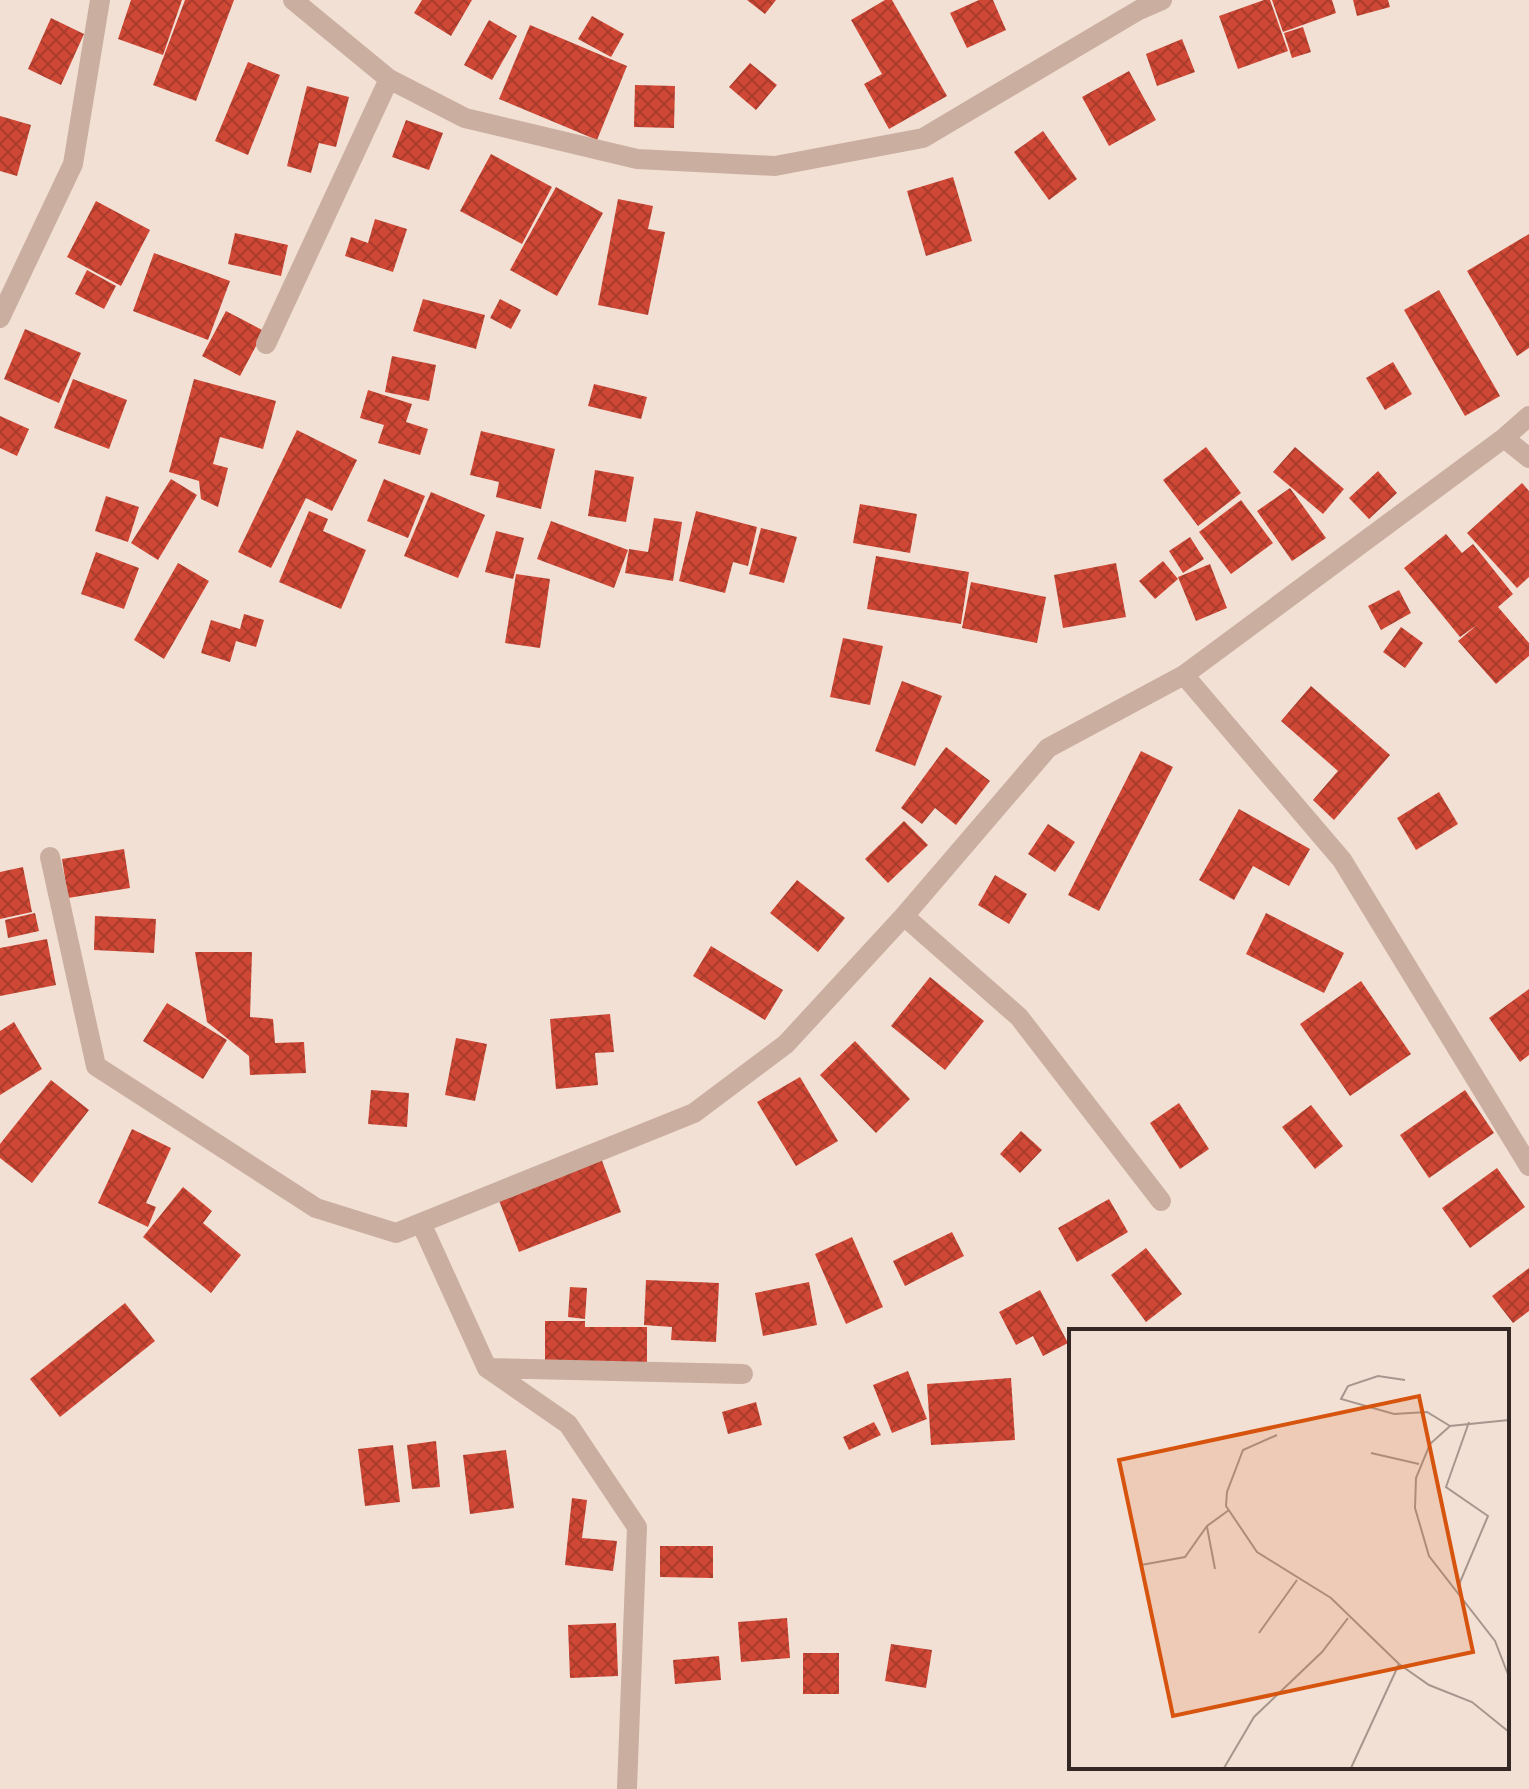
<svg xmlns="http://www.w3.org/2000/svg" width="1529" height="1789" font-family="Commissioner,sans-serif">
<defs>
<pattern id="building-cross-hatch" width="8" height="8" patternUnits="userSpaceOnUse" patternTransform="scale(2)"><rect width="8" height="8" fill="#cf4835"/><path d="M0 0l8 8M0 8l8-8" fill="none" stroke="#a93c2d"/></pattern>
</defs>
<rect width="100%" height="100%" fill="#f2e0d4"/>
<path fill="url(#building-cross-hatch)" d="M131 0H182L163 55 118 39Z
M185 0H234L196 101 153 85Z
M422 0H472L451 36 414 13Z
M747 0H776L765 14Z
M885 0H892L947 96 889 129 864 84 882 74 851 20Z
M979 0H993L1006 30 967 48 950 13Z
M1264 0H1270L1288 51 1238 69 1219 16Z
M1272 0H1332L1336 13 1283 32Z
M1353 0H1388L1390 7 1357 16Z
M592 16 624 34 611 57 578 39Z
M51 18 84 34 61 85 28 69Z
M489 20 517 36 492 80 464 65Z
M530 25 627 66 597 140 499 99Z
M1303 27 1311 52 1292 58 1284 33Z
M1182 39 1195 72 1157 86 1146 54Z
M248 62 280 75 248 155 215 141Z
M750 63 777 85 756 110 729 87Z
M1129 71 1156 120 1109 146 1082 97Z
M635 85 675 86 674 128 634 127Z
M307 86 349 97 336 147 319 143 311 173 287 166Z
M0 116 31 125 17 176 0 171Z
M406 120 443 133 429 170 392 157Z
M1043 131 1077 179 1049 200 1014 152Z
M491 154 552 187 522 244 460 211Z
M953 177 972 241 926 256 907 191Z
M556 187 603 213 557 296 510 270Z
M618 199 653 206 648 229 665 232 648 315 598 305Z
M96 201 150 230 121 286 67 257Z
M375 219 407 229 393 272 345 256 351 237 368 243Z
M235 233 288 245 281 276 228 264Z
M1529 234V348L1517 356 1467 271Z
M154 253 230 281 208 340 133 311Z
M87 270 116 286 104 309 75 294Z
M1439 290 1500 396 1465 416 1404 310Z
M423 299 485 315 476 349 413 331Z
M500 299 521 310 511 329 490 318Z
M226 311 264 331 240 376 202 356Z
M25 329 81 353 59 403 4 379Z
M392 356 436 365 429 401 385 392Z
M1393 362 1412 394 1385 410 1366 378Z
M73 379 127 400 109 449 54 428Z
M194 379 276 401 263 449 220 437 213 464 228 468 218 507 201 499 199 481 169 472Z
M594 384 647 397 641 419 588 406Z
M368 390 412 404 406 422 428 429 420 455 378 443 384 425 360 418Z
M0 416 29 429 17 456 0 448Z
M297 430 357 460 332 511 306 498 271 568 238 552Z
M481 431 555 449 541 509 496 497 499 482 470 475Z
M1206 447 1241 493 1198 526 1163 480Z
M1295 447 1344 489 1323 514 1273 472Z
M595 470 634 477 626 522 588 516Z
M1378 471 1397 493 1369 519 1349 498Z
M171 479 197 495 158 560 131 543Z
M384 479 425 496 408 538 367 521Z
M1522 483 1529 491V577L1517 588 1467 533Z
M1290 488 1326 538 1292 561 1257 511Z
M431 492 485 515 458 578 404 556Z
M106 496 139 507 128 542 95 531Z
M1241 500 1273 543 1231 574 1199 532Z
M860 504 917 514 910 553 853 543Z
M309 511 328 519 323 531 366 550 341 609 279 582Z
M696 511 757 527 748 566 733 562 725 593 679 581Z
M654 518 682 522 673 581 625 573 629 549 648 552Z
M551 521 628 550 614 588 537 559Z
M761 528 797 537 784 583 749 574Z
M496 531 524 538 513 579 485 572Z
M1446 534 1462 553 1473 544 1513 594 1498 607 1529 643V656L1496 684 1458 641 1477 625 1460 637 1404 568Z
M1190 537 1204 559 1183 573 1169 551Z
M96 552 139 568 124 609 81 594Z
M876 556 969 572 961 624 867 609Z
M1163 561 1178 579 1155 599 1139 581Z
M178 563 209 581 164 659 134 640Z
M1116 563 1126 617 1063 628 1054 575Z
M1210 564 1227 608 1196 621 1178 577Z
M516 574 550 579 540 648 505 643Z
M971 582 1046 597 1037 643 962 628Z
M1399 590 1411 613 1381 630 1368 606Z
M244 614 264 620 256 647 236 641 230 662 201 653 211 620 240 629Z
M1401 627 1423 643 1405 668 1383 652Z
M843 638 883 646 870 705 830 697Z
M902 681 942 696 915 766 875 751Z
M1311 686 1390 755 1334 820 1313 800 1338 771 1281 721Z
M946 747 990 781 956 825 935 808 922 824 901 808Z
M1141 751 1173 767 1099 911 1068 895Z
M1439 792 1458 824 1416 850 1397 818Z
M1239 809 1310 849 1289 886 1253 866 1234 900 1199 880Z
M904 821 928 845 888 883 865 859Z
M1048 824 1075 842 1055 872 1028 854Z
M124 849 130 888 68 898 62 859Z
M23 867 32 912 0 919V872Z
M995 875 1027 894 1009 924 978 905Z
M797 880 845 918 818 952 770 913Z
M35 913 39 931 8 938 5 920Z
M1266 913 1344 953 1324 993 1246 954Z
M95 916 156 919 154 953 94 950Z
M47 939 56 985 0 996V948Z
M711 946 783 990 765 1020 693 976Z
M195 952H252L250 1017 273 1019 275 1043 304 1042 306 1073 250 1075 249 1056 207 1022Z
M930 977 984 1021 945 1070 891 1026Z
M1361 981 1411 1054 1350 1096 1300 1024Z
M1529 989V1055L1520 1062 1489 1018Z
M167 1003 227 1040 203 1079 143 1041Z
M610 1014 614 1052 595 1053 598 1085 556 1089 550 1019Z
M14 1022 42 1069 0 1095V1031Z
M456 1038 487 1044 475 1101 445 1095Z
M855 1041 910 1099 876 1133 820 1075Z
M800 1077 838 1141 796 1166 757 1102Z
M51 1080 89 1110 32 1183 0 1158V1144Z
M371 1090 409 1093 407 1127 368 1124Z
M1465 1090 1494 1133 1429 1178 1400 1135Z
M1179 1103 1209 1149 1180 1169 1150 1123Z
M1311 1105 1343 1146 1315 1169 1282 1127Z
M132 1129 171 1148 146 1203 156 1207 148 1227 98 1203Z
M1021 1131 1042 1150 1020 1173 1000 1154Z
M601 1158 621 1212 519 1252 498 1198Z
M1497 1168 1525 1207 1470 1248 1442 1208Z
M183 1187 212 1211 203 1223 241 1255 211 1293 143 1237Z
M1109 1199 1128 1232 1077 1262 1058 1228Z
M952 1232 964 1256 905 1286 893 1261Z
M852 1237 883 1307 846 1324 815 1254Z
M1146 1248 1182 1294 1146 1322 1111 1275Z
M1529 1268V1311L1513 1323 1492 1296Z
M646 1280 719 1283 716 1342 671 1340 672 1327 644 1325Z
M809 1282 817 1325 763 1336 755 1293Z
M570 1287 587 1288 585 1319 568 1317Z
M1040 1290 1068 1343 1043 1356 1033 1336 1016 1345 999 1312Z
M125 1303 155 1341 60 1417 30 1379Z
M545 1321H585V1327H647V1362H545Z
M908 1371 927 1419 892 1433 873 1385Z
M1011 1378 1015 1440 931 1445 927 1384Z
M756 1402 762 1425 728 1434 722 1412Z
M874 1422 881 1435 849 1450 843 1437Z
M436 1441 440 1487 412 1489 407 1445Z
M393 1445 400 1502 365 1506 358 1449Z
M506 1450 514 1508 470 1514 463 1455Z
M572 1498 587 1500 582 1538 617 1541 613 1571 565 1565Z
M660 1546H713V1578L660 1577Z
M787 1618 790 1658 741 1662 738 1622Z
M616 1623 618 1676 570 1678 568 1625Z
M891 1644 932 1650 926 1688 885 1681Z
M803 1653H839V1694H803Z
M719 1656 721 1680 675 1684 673 1660Z"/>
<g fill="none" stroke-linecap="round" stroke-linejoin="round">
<path stroke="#caaea0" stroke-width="20" d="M293 0 389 79 465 118 637 159 775 166 923 138 1139 10 1162 0
M0 318 73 164 100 0
M266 344 389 79
M1504 438 1529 458
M1184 675 1342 860 1529 1166
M50 857 96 1066 316 1208 396 1233 694 1113 786 1044 904 916 1048 748 1184 675 1504 438 1529 416
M904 916 1019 1017 1161 1201
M421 1223 487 1368 568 1424 637 1527 627 1788
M487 1368 743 1374"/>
</g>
<g transform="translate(1069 1329)">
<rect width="440" height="440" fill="#f2e0d4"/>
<path fill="none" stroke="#a6968e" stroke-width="2" d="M336 51 309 47 279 57 272 70 325 85 358 83 381 97M440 91 381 97 361 115 347 149 346 179 360 227 426 312 440 348M208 106 174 121 158 163 157 177 188 223 262 269 330 335 360 356 403 373 440 403M302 124 350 135M138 198 146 240M72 236 116 228 138 197 160 181M389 258 419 187 377 158 400 93M190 304 228 251M155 439 185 388 253 323 279 289M282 439 330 335"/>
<path fill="#d6540e" fill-opacity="0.15" stroke="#d6540e" stroke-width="4" d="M350 67 404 323 104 387 50 131Z"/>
<rect width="440" height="440" fill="none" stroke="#342724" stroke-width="4"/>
</g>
</svg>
